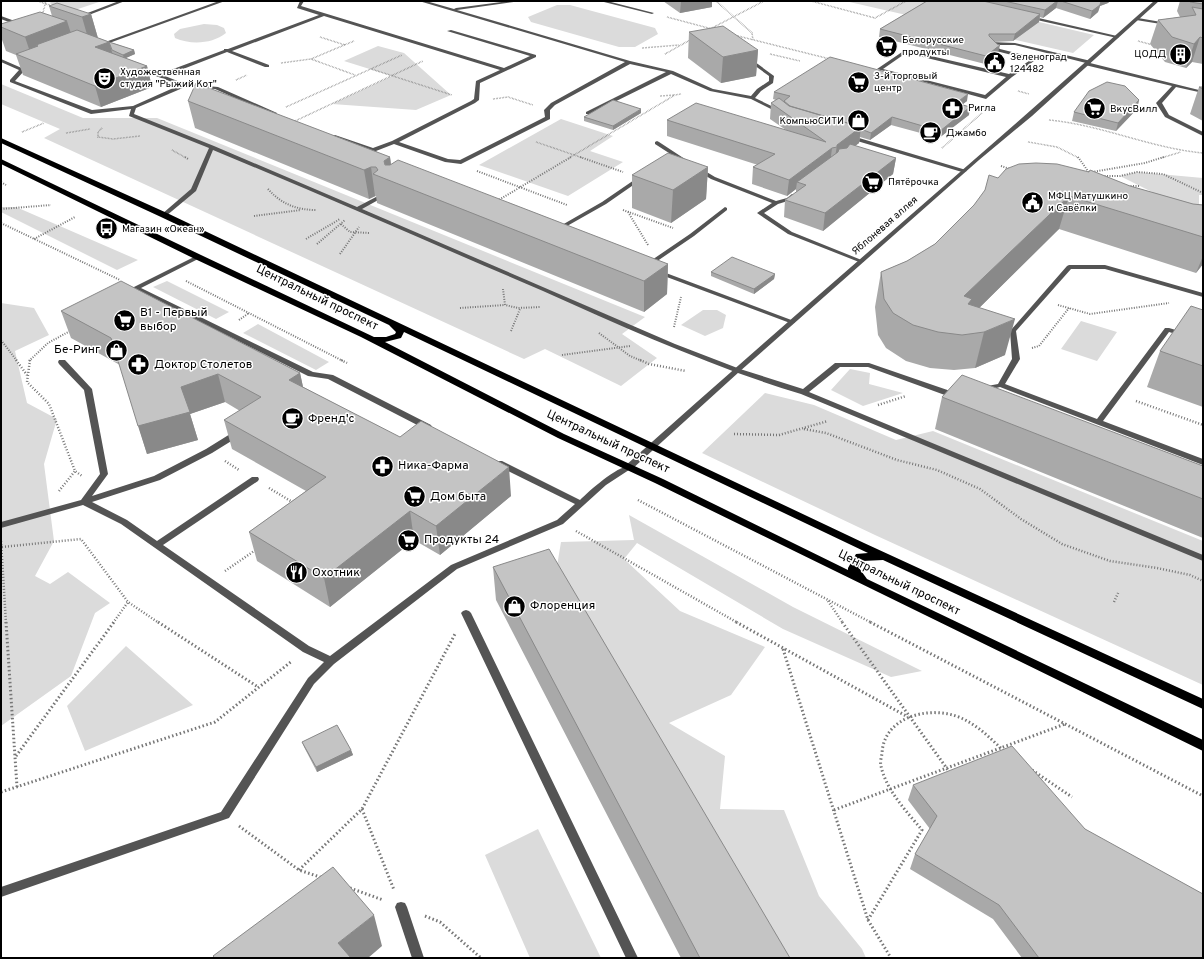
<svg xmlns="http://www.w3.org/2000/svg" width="1204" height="959" font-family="Overpass,sans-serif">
<rect width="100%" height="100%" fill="#fff"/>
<path fill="#dbdbdb" d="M54 1H102L72 11 49 3Z
M845 1H950L1094 35 1073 53Z
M557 5H570L655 28 658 34 635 47H619L531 22 528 17Z
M204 24 217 25 224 28 226 33C212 44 191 45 175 38L174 34 180 29Z
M378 46 404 53 451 95 416 110 332 104 392 76 344 61Z
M1 84 83 118H157L645 317 622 334 657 358 621 386 545 349 524 359 44 138 60 129 1 104Z
M561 119 613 136 590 151 623 162 568 196 479 165Z
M1137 172 1203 178V195H1199V208L1182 207 1120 176Z
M1 207H16L138 260 117 270 1 212Z
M167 281 229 312 216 319 153 287Z
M1 303 34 308 49 335 15 351 27 403 57 419 44 464 54 541 35 576 50 584 68 572 110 603 95 613 71 676 1 726Z
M703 310H717L726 315 723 328 705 336 681 325Z
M1081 321 1117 332 1097 361 1061 349Z
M258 324 329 362 316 370 243 333Z
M850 369 870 373 869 384 903 393 863 406 831 390Z
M765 393 814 405 896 440 933 431 1203 541V685L875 535 702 453Z
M629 515 793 607 922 671 891 677 783 629 637 543 624 559 680 611 765 647 731 695 669 723 725 756 720 809 784 810 819 896 862 949 866 958H773L554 584 561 542 634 540Z
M126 646 193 705 85 751 67 706Z
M538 829 601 958H530L485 855Z"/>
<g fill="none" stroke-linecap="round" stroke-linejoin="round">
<path stroke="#767676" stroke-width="1.5" stroke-dasharray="0.5 1" stroke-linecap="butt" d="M38 1 52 6
M716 1 752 33 753 40
M811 1 875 18 906 1
M42 16 46 1
M667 17 712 29
M710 29 764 1
M734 35 830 59
M320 37 345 45
M1138 41 1153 45
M642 48 679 45
M665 54 690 40
M770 54 800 61
M311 59 355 75
M281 63 311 59 354 41
M371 69 452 95
M236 80 247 75
M1018 91 1029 94
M660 96 675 95
M493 99 508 97 533 105
M286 107 402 55
M1049 120C1102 125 1150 148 1203 153
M293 122 423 61
M102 128 98 132V137L113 139 140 136
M22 132 44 123
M66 133 90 129
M536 142 583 158
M1028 142 1057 147 1079 158
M942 148 982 113
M172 150 186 158
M569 158 675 95 681 94
M1161 158 1181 152"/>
<path stroke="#767676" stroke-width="2" stroke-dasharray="1 1.5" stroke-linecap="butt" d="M185 157 188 159
M580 157 623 172
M1078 157 1090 174
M1001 166 1010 169
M477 171 567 205
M1092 172 1145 163 1164 157
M1102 176H1120L1137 172 1163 174 1203 193
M1 182 6 185
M1128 186H1139
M268 189C281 204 297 210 316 210
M497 201 571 157
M1 209 51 205
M623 210 673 228
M628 212 648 245
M254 216 301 210
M1 223 120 280
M341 224 350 232 369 233
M34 239 75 217
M306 239 340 219
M317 244 345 220
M340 254 359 227
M186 281 343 361
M503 289 505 305 518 308 541 307
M1058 305 1090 314 1169 303
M460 308 505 305
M239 320 249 313
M674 327 681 297
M511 331 520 309
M599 333 630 356 642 361
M1 340 17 361
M1032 348 1039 346 1069 308
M562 355 630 346
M29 361 48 343 70 331"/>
<path stroke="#767676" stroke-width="2.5" stroke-dasharray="1 2" stroke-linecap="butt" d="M16 360 27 375
M30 360 27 382 49 404 75 471 82 476
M341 360 347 363
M640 360 649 364 686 371
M1136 401 1203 425
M878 405 906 396
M804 429 826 433 897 460 937 470 980 489 1021 519 1062 544 1110 561 1157 568 1190 575 1203 581
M734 434 779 435 828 421
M225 461 239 470
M269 488 294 503
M59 491 75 471
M638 500 872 623
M576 531 738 623
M1 541 6 623
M2 547 81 539 128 602 159 623
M225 571 257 549
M828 601 843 623
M1114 602 1119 591
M113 623 128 602"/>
<path stroke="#767676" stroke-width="3" stroke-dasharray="1.5 2.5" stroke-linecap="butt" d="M6 622 17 787
M158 622 258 687
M736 622 908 717
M842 622 948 770
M870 622 1203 796
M783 649 868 920 891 958
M16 756 114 622
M1032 770 1072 797
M1 792 215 722 292 661
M362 809 394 890
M834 810 1065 724
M239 826 299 870 323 878
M299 870 362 809 455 634
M350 888 383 900
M425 916 440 922 481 958
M868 920 922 830C907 812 886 790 881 766 880 763 881 758 882 754 883 718 926 706 956 716 976 723 990 738 1005 752"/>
<path fill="#545454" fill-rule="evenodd" d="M119 1H125L81 18 77 17Z
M219 1H225L101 46 97 45Z
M300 1H304L301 6 504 68 530 56 447 31 451 30 536 55V57L480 83 479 100 475 103 399 142 448 159 460 160 545 117 544 110 551 103 625 62 419 1H426L454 9 456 8 509 1H521L457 10 630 61 673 71 713 89 751 96 757 89 769 81V76L747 60 751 59 774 76 773 83 761 91 755 98 784 112 779 113 751 99 710 91 671 74 590 114H586V112L666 72 630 64 555 105 550 110V119L461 164 445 162 394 144 376 151 383 159 380 161 378 160 371 151 330 136 335 135 373 148 392 141 471 101 474 99 476 81 500 70 324 16 232 51 269 65V67H265L227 52 165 76 185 84 218 87 277 113V115H273L215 89 185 87 136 108 134 114 214 146 357 207 376 197H380V199L362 209 675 344 740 369 803 389 835 363H869L959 394 960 396 959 398H953L868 367H840L809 392 1203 555V561L801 394C712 367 628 329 543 291 433 244 324 196 213 150L196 191 166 216H162V214L191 189 209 148 129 116 131 109 91 114 10 82V80L19 70 1 62V59L24 69V71L15 81 92 110 133 106 180 85 137 69V67H141L160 74 224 50V49H228L319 15 297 8Z
M600 1H607L654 13 652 14Z
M1 16 23 24V25L19 26 1 19Z
M1030 16 1117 36 1119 37 1117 38 1028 18V17Z
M1138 18 1167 23 1169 24 1167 25 1136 20V19Z
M990 42 1015 43 1091 61V62L1090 63 1203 91V93L1176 87 1162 103 1169 115 1203 132V136L1165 117 1156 103 1172 86 1085 65V64L1086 63 1015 45H995L1000 49 1032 57 1034 61 1012 77 986 99 877 69 905 50 1009 74 1029 61 1028 59 996 51 988 43ZM906 53 1006 77 985 95 883 69Z
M849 135 966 170 967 171 962 172 847 138 846 137Z
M657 141 659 142 691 163 686 164 655 144V142Z
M696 168H700L715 177 776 201 787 198 792 194H796V196L791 200 778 204 764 213 792 232 864 261 863 262H859L788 234 757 213 772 203 711 179 696 170Z
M640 176 643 178 642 179 606 204 560 230 558 231 555 229 602 202Z
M725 207 727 208V210L694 236 650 266H646V264L690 234Z
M198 255 200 256V258L141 288 313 372 333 375 431 425 432 427 431 429H425L328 379 308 376 136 290 133 291 130 289Z
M1069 265H1105L1203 293V297L1105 269H1071L1016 331 1020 359 1005 384 1097 419 1165 328H1169L1203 338V342L1169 332 1103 421 1203 459V465L1000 387 985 391 981 389 982 387 998 384 1012 359 1010 331 1067 266Z
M658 270 794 321 795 322 794 323H790L656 273V271Z
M59 360H65L92 389 108 474 92 496 154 476 206 449 235 431H241L242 433 241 435 212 453 160 480 92 502 127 520 157 541 252 477H258L259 479 258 481 163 545 309 646 330 656 451 565 557 520 575 504 496 465 495 463 496 461H502L580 500C589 491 619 464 631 466L632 468 606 485 563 524 457 569 334 664 314 684 229 818 1 897V887L221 812 308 678 324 662 303 652 121 524 83 505 1 528V522L81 500 100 474 84 390 59 364 58 362Z
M466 610 469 611 471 613 638 958H626L461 613 463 611Z
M401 902 405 903 407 907 424 958H412L395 907 397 903Z"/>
<path fill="#545454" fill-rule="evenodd" d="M1154 1H1159L1032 116 979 160 739 372 631 470H625L624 468 625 466C800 309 979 158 1154 1Z"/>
<path fill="#000" fill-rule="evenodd" d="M1 138 167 213 864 543 1203 699V709L883 560 863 561 859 568 867 579 1203 740V751L655 483 558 438 361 337 195 259 1 164V159L3 160 201 255 374 337H386L395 334 396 332 389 325 161 217 1 143ZM404 332 868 553 856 554 848 568V570L663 479 564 434 385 342 401 338Z"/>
</g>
<path fill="#a9a9a9" d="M663 1H712V7L680 13Z
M927 1H1110L1108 3 1100 6 1098 12 1090 19 1056 8 1043 18 1040 17 1039 22 1013 41 994 42 998 53 985 64 879 37 880 29Z
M1180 1H1203V64L1192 62 1186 68 1165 62 1150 44 1158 20 1180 17 1177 11Z
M49 6 91 14 98 38 134 50 135 54 125 58 147 66 152 87 101 107 23 75 16 55 6 51 1 37V24L52 16Z
M689 32 758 50 756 76 721 83 688 58Z
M1199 87H1203V121L1190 114Z
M774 92 967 101 961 105 969 115 939 138 891 125 870 140 860 137 859 143 855 146 896 158 893 174 823 231 784 217 785 200 796 193V189L787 196 752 184 753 167 758 165 667 136V120L786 130 770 119 771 103 776 100 773 99Z
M1139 100 1137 109 1116 131 1072 121 1074 112Z
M188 101 390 157 391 164 668 264 667 294 644 312 377 203 376 196 369 199 195 128Z
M641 113 613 130 584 121V117Z
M708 167 706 199 671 223 632 208V175Z
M998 178 1130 186 1193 204 1203 205V264L1196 273 1059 229 979 308 1005 355 975 368 954 370 930 368 906 361 886 348 878 335 875 307 881 272 907 261 935 244 974 205Z
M711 272 775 274 774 279 754 294 711 276Z
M1203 310V407L1147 387 1160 351Z
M61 311 300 373 303 387 511 496 440 555 414 540 330 607 257 561 249 532 306 491 232 449 224 420 240 411 225 402 190 414 198 440 147 454 120 365 71 338Z
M942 397 1203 466V538L935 429Z
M493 567 790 958H681L496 600Z
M302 742 351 750 353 755 317 772 304 747Z
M913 785 1085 829 1203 958H1022L993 919 910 869 915 854 930 829 908 800Z"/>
<path fill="#898989" d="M681 1H712V7L680 13Z
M1057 1H1058L1056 8 1043 18 1045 10Z
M1101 1H1110L1108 3 1100 6 1098 12 1090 19 1092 11Z
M91 14 99 42 90 45 82 17Z
M1040 14 1039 22 1013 41 1015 34Z
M67 21 75 46H38L36 45 40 59 33 61 25 37Z
M1200 37 1192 62 1186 68 1194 44Z
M109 42 115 62 95 47Z
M1000 45 998 53 985 64 986 56Z
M134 50 135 54 124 59 123 55Z
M758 50 756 76 721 83 723 57Z
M147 66 152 87 101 107 95 86Z
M968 94 967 101 954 111 956 103Z
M1139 100 1137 109 1116 131 1118 123Z
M970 107 969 115 939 138 940 131Z
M641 109V113L613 130V126Z
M892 117 891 125 870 140 871 133Z
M861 127 859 143 835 161 834 164 837 145Z
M832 148 830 164 797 182 796 189 787 196 789 180Z
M390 157 393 182 384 161Z
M896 158 893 174 823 231 825 213Z
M371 167 375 196 369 199 364 170Z
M708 167 706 199 671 223 673 190Z
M1069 196 1059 229 967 320 964 296Z
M1203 256V264L1196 273Z
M668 264 667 294 644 312V281Z
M775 274 774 279 754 294V289Z
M1015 319 1005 355 975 368 984 332Z
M300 373 306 401 289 380Z
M218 374 225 402 190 414 198 440 147 454 138 426 181 387Z
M509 467 511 496 440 555 436 526Z
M410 511 414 540 330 607 324 578Z
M351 750 353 755 317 772 316 767Z
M374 915 382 946 368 958H343L338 943Z"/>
<path fill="#c4c4c4" stroke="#898989" d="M927 1H983L1040 14 1015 34H989V36L997 44 1000 45 986 56 880 29Z
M1004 1H1057L1045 10Z
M1061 1H1101L1100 5 1092 11Z
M1190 1H1203V4L1190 2Z
M57 3 91 14 82 17 49 6Z
M1192 7 1203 9V38L1200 37 1194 44 1172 37 1158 20 1196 15Z
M40 12 67 21 25 37 1 27V24Z
M723 26 758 50 723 57 689 32Z
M77 30 109 42 95 47 147 66 95 86 16 54 38 46 36 45Z
M109 42 134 50 123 55 112 50Z
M830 57 968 94 956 103 970 107 940 131 892 117 871 133 861 129V127L790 106 784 101 790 96 774 92Z
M1107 82 1125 86 1139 100 1118 123 1074 112 1089 91Z
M196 83 390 157 384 161 385 165H390L398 160 668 264 644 281 373 174 378 170 376 167H371L364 170 188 101Z
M1199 87H1203V89Z
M779 98 789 106 861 127 837 145V147L832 148 789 180 753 167 775 154 667 120 696 103 826 142 771 103Z
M613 100 641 109 613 126 584 117Z
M850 144 896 158 825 213 785 200 806 185 797 182 838 152 839 149 847 148Z
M668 153 708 167 673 190 632 175Z
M1036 163 1057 164 1089 172 1090 170 1130 186 1193 204 1203 205V237L1069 196 964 296 972 299 968 304 1015 319 984 332 962 335 938 332 913 325 893 313 884 299 881 272 907 261 935 244 974 205 985 190 989 175 998 178 1006 169 1019 164Z
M732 257 775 274 754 289 711 272Z
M121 281 300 373 289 380 400 437 421 421 509 467 436 526 410 511 324 578 249 532 326 477 224 420 261 397 218 374 181 387 190 412 138 426 111 338 61 311Z
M1191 306 1203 310V366L1160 351Z
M962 375 1203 466V499L942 397Z
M549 549 790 958H700L493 567Z
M337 725 351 750 316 767 302 742Z
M1012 746 1085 829 1203 894V958H1039L999 905 915 854 937 816 913 785Z
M333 867 374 915 338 943 351 958H215L213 956Z"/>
<defs>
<symbol id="supermarket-disc" viewBox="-11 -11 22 22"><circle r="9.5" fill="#000" stroke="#fff"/><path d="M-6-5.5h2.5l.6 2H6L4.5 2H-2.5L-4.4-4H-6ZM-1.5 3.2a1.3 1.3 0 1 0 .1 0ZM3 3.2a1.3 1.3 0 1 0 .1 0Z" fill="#fff"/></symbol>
<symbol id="building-disc" viewBox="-11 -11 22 22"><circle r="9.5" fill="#000" stroke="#fff"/><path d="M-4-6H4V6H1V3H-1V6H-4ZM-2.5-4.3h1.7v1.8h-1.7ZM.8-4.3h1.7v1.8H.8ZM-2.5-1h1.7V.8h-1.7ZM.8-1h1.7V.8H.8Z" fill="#fff"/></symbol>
<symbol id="civic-disc" viewBox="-11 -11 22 22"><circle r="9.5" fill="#000" stroke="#fff"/><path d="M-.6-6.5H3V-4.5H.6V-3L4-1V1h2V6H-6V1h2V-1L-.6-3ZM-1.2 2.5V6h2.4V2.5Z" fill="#fff"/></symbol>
<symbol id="theatre-disc" viewBox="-11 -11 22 22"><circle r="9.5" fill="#000" stroke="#fff"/><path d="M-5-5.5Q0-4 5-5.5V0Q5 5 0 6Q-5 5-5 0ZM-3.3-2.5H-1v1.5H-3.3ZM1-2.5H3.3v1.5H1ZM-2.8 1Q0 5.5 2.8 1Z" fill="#fff"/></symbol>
<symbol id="pharmacy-disc" viewBox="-11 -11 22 22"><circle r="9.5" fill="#000" stroke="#fff"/><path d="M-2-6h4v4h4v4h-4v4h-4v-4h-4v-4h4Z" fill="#fff"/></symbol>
<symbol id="shop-disc" viewBox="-11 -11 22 22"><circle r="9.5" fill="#000" stroke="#fff"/><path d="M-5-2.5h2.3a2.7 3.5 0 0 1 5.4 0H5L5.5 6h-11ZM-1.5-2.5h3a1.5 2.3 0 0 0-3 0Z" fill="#fff"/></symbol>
<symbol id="cafe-disc" viewBox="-11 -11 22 22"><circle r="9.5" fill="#000" stroke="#fff"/><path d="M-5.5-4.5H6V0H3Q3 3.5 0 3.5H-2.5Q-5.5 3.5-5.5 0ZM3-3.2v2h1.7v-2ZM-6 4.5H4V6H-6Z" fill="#fff"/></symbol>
<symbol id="bus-disc" viewBox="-11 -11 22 22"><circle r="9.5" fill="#000" stroke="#fff"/><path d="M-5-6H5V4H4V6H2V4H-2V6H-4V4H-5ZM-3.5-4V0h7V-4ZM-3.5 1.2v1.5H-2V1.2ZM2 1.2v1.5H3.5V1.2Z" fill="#fff"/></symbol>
<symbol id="restaurant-disc" viewBox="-11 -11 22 22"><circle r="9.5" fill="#000" stroke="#fff"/><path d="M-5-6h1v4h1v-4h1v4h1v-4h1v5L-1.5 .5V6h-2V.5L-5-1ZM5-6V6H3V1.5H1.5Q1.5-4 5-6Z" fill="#fff"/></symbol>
</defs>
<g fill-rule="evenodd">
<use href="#supermarket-disc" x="874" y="34" width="25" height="25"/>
<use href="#building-disc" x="1168" y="42" width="25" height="25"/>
<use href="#civic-disc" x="982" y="50" width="25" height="25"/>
<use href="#theatre-disc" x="92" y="66" width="25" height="25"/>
<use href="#supermarket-disc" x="846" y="70" width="25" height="25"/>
<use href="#pharmacy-disc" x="940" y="96" width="25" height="25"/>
<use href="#supermarket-disc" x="1082" y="96" width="25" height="25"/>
<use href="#shop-disc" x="846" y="108" width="25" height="25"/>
<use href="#cafe-disc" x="918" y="120" width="25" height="25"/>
<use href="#supermarket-disc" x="860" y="170" width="25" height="25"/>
<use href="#civic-disc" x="1020" y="190" width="25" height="25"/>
<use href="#bus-disc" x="94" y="216" width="25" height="25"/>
<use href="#supermarket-disc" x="112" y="308" width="25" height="25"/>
<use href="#shop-disc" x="104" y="338" width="25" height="25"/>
<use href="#pharmacy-disc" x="126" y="352" width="25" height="25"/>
<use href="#cafe-disc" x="280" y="406" width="25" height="25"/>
<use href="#pharmacy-disc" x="370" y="454" width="25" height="25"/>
<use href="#supermarket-disc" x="402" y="484" width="25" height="25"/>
<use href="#supermarket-disc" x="396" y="528" width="25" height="25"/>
<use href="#restaurant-disc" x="284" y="560" width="25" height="25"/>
<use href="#shop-disc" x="502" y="594" width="25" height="25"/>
</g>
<g text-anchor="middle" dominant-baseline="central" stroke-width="3" stroke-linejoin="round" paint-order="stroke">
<g font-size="10" fill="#000" stroke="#fff" text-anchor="start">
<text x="902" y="40">Белорусские<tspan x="902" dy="12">продукты</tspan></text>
<text x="1166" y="54" text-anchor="end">ЦОДД</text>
<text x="1010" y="57">Зеленоград<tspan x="1010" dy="12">124482</tspan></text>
<text x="120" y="72">Художественная<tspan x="120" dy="12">студия "Рыжий Кот"</tspan></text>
<text x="874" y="76">3-й торговый<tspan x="874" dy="12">центр</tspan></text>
<text x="968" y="108">Ригла</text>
<text x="1110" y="109">ВкусВилл</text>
<text x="844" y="121" text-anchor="end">КомпьюСИТИ</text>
<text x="946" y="133">Джамбо</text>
<text x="888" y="182">Пятёрочка</text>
<text x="1048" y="196">МФЦ Матушкино<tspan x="1048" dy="12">и Савёлки</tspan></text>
<text x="122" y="229">Магазин «Океан»</text>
</g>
<g font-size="10" fill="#000" stroke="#fff">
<text transform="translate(885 226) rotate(-41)">Яблоневая аллея</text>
</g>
<g font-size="12" fill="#000" stroke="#fff">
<text transform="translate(317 298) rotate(26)">Центральный проспект</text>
<text transform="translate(608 442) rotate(25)">Центральный проспект</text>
<text transform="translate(899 583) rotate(26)">Центральный проспект</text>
</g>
<g font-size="12" fill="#000" stroke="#fff" text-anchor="start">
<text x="140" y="313">В1 - Первый<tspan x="140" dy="14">выбор</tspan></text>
<text x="100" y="350" text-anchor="end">Бе-Ринг</text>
<text x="154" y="365">Доктор Столетов</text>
<text x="308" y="419">Френд'с</text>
<text x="398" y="466">Ника-Фарма</text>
<text x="430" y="497">Дом быта</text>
<text x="424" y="540">Продукты 24</text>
<text x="312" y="573">Охотник</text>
<text x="530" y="606">Флоренция</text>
</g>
</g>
<rect width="1204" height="959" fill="none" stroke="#000000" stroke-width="4"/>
</svg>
